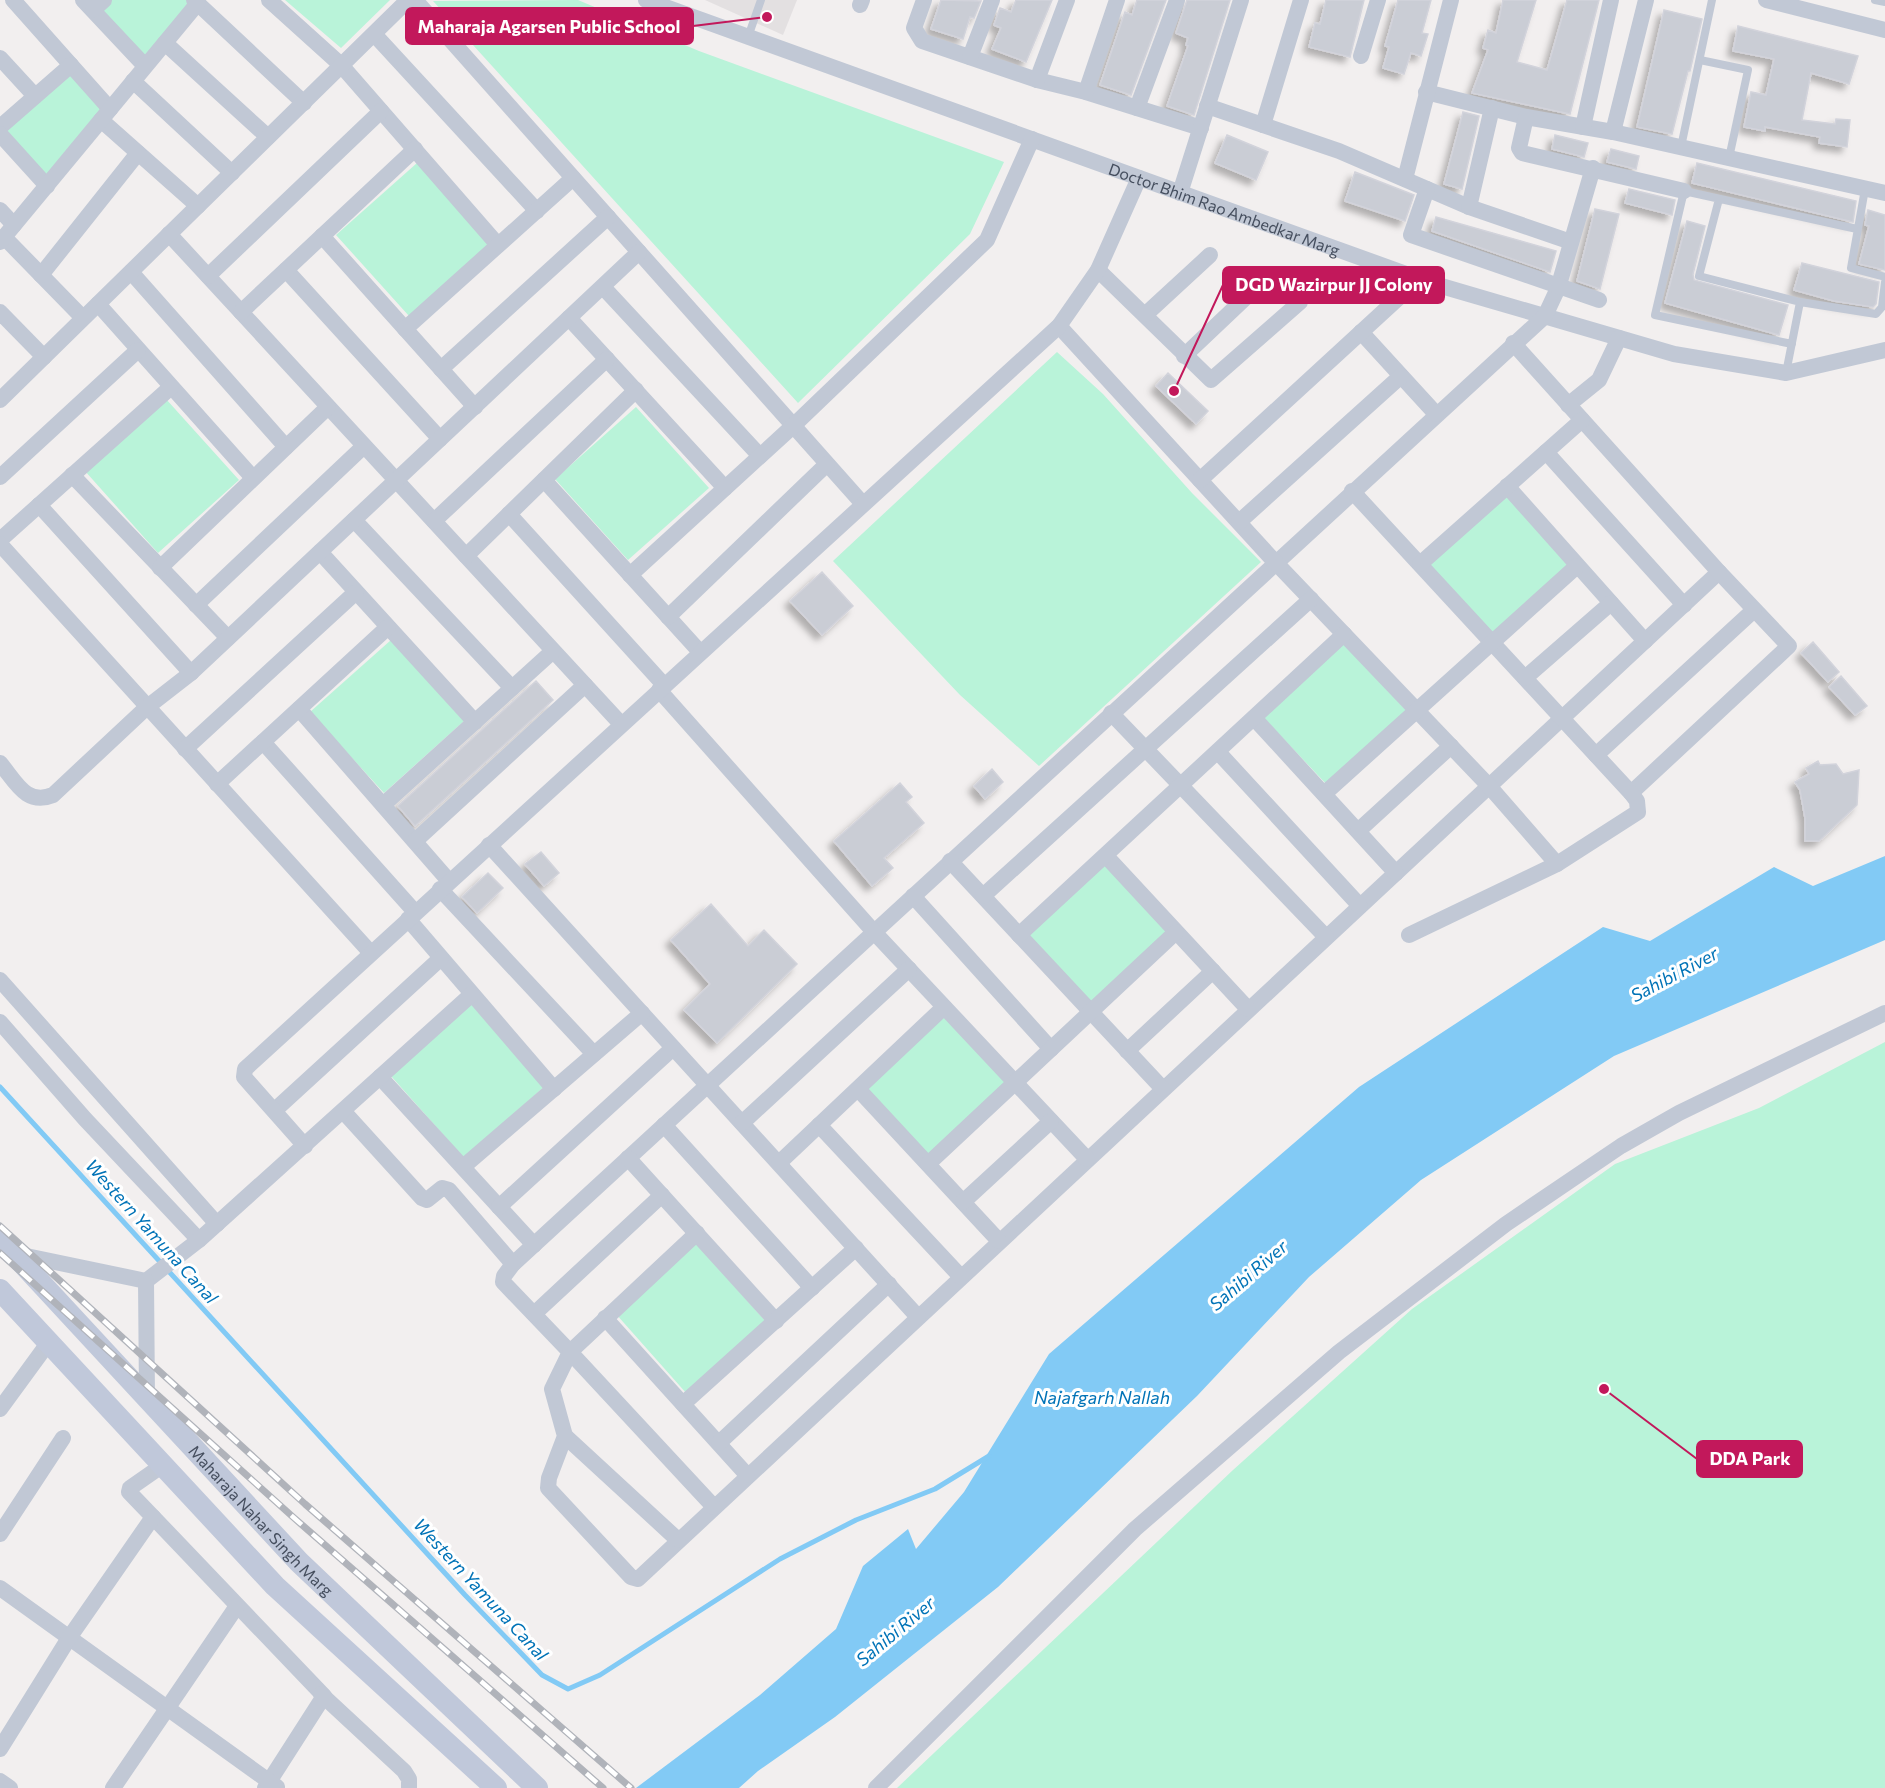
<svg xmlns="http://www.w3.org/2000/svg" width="1885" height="1788" font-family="Commissioner,sans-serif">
<defs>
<filter id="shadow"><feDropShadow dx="-5.5" dy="5.5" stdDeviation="3" flood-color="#0004"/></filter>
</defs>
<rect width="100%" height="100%" fill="#f2efef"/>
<path fill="#e3e0e1" d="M705 0H797L783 35Z"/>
<path fill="#b9f3d9" d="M109 0H191L146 62 97 11Z
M285 0H390L341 48Z
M578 0 699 51 1004 162 970 234 798 403 433 1Z
M72 68 106 108 45 180 1 130Z
M417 163 490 244 409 316 336 235Z
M1057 352 1103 394 1192 493 1261 562 1039 766 960 695 833 561Z
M166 399 239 480 158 553 85 471Z
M636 407 709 488 628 560 555 479Z
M1506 492 1572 561 1492 637 1426 567Z
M391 640 464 721 384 793 310 712Z
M1342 642 1408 712 1329 787 1263 717Z
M1105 863 1171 932 1092 1008 1026 938Z
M471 1004 545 1086 464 1158 391 1076Z
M944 1012 1010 1082 930 1157 864 1088Z
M1885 1042V1788H897L1233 1470 1412 1309 1615 1164 1759 1108Z
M696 1243 767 1323 687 1394 616 1314Z"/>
<path fill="#82caf5" d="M1885 856V940L1614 1056 1421 1180 1309 1277 1197 1396 998 1587 835 1717 758 1771 739 1788H636L760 1695 836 1629 863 1566 908 1529 916 1549 964 1492 1049 1354 1359 1087 1603 927 1650 941 1774 867 1813 886Z"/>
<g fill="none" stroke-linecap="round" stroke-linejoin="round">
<path stroke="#82caf5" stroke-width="5" d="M0 1087 465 1595 542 1675 568 1689 600 1675 780 1559 856 1520 935 1489 989 1456"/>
</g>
<path fill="#cacdd5" stroke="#d2d3db" stroke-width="1.5" filter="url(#shadow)" d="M941 0 981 1 974 18 970 17 963 39 931 29Z
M1016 0H1052L1026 62 992 49 1001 28 994 25 1000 8 1011 12Z
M1137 0H1166L1131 95 1100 85 1125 12 1132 15Z
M1187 0H1230L1194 115 1167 106 1188 46 1186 45 1188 38 1176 33Z
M1326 0H1364L1350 57 1309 47 1315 23 1320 24Z
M1398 0H1431L1422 33 1428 34 1421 56 1411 53 1404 74 1383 68 1389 47 1385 46Z
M1503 0H1536L1517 62 1547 70 1567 0H1599L1570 114 1472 93 1488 50 1483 48 1488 30 1496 33Z
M1664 10 1702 19 1690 71H1688L1672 134 1637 127Z
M1738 26 1858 56 1849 84 1811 73 1802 120 1835 124 1836 119 1850 120 1847 147 1819 143 1820 137 1765 127V131L1744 127 1751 92 1766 95 1774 59 1733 51Z
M1463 112 1479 116 1462 189 1444 184Z
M1227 135 1268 152 1256 180 1215 163Z
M1555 135 1588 143 1584 157 1552 149Z
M1611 149 1639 156 1636 169 1607 162Z
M1697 163 1856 201 1853 222 1692 183Z
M1355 172 1414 195 1405 221 1345 201Z
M1629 189 1675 200 1672 215 1625 203Z
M1595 209 1619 214 1600 289 1577 281Z
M1868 210 1885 215V270L1859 264 1869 226 1865 225Z
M1436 217 1556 251 1550 272 1432 231Z
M1687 221 1705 226 1693 274 1694 280 1788 305 1779 335 1665 303Z
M1802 263 1879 282 1876 304 1873 307 1834 301 1794 290Z
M1168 373 1208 411 1196 424 1156 386Z
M822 572 853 606 822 635 790 601Z
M1813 642 1839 672 1828 682 1801 653Z
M1841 676 1867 706 1855 715 1829 687Z
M536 681 553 700 415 826 398 806Z
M1818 761 1820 765 1836 764 1843 774 1859 770 1857 805 1819 841H1805V818L1800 790 1795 782 1809 774 1806 768Z
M992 769 1003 782 985 799 974 786Z
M900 783 912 797 906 802 924 823 884 858 893 868 872 886 834 841Z
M541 852 559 873 544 886 525 864Z
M488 873 503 888 477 913 462 897Z
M711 904 748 946 764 930 797 964 717 1043 684 1010 710 984 671 940Z"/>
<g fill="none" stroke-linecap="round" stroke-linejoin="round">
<path stroke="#c1c8d5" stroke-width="8" d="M1875 0 1885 2
M748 37 761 0
M1700 60 1748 70 1729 158
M1681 147 1712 0
M1865 189 1851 268 1885 277
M1719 199 1699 276 1800 302 1786 373
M1800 302 1876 314 1882 307 1885 282
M1792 344 1655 315 1684 191 1857 229"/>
<g stroke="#c1c8d5" stroke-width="16">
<path d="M13 0 110 109"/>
<path d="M83 0 145 66"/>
<path d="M194 0 304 103"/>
<path d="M269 0 341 65 498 245"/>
<path d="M415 0 863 504"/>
<path id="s1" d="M646 0 1431 283 1674 354 1786 373 1885 350"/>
<path d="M924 0 914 28 922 41 1037 80 1086 92 1201 128"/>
<path d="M1766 0 1885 30"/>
<path d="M860 5 862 0"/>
<path d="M93 10 104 0"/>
<path d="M374 34 537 211"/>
<path d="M165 43 268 137"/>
<path d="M1361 56 1378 0"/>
<path d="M970 57 992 0"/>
<path d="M0 58 35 96"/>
<path d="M1037 80 1067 0"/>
<path d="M133 81 232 173"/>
<path d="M1086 92 1117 0"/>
<path d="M1426 92 1526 117 1613 132 1885 193"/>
<path d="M1207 106 1339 151 1469 207 1571 242"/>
<path d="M1137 108 1177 0"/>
<path d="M1526 117 1519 148 1522 153 1684 191"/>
<path d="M101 120 198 206"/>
<path d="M1263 125 1301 0"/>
<path d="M0 127 71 65"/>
<path d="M1583 127 1611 0"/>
<path d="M1613 132 1646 0"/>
<path d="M0 134 47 186"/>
<path d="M1593 168 1558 288 1545 316 513 1264 504 1276 503 1282 570 1352 552 1389 565 1436 549 1478 548 1488 631 1577 638 1579 1719 572"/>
<path d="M1405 179 1451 0"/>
<path d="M1427 189 1411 235 1599 300"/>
<path d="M1180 193 1241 0"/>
<path d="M1469 207 1492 108"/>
<path d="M0 210 14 225"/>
<path d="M169 234 621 724"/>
<path d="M322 236 475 407"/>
<path d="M4 237 83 318"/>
<path d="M0 242 198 3"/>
<path d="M286 270 440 439"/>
<path d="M1098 270 1211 380 1300 302"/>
<path d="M131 272 286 447"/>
<path d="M41 275 138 153"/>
<path d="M208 276 381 111"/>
<path d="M603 287 760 456"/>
<path d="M98 304 253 478"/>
<path d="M0 312 44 357"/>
<path d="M241 312 415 149"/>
<path d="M1146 314 1210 255"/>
<path d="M569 318 725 488"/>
<path d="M1059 326 1275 562 1489 786 1557 864"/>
<path d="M405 329 573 178"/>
<path d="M1361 332 1436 414"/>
<path d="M1184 356 1259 285"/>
<path d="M441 369 608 217"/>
<path d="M0 400 408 0"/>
<path d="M1568 405 1599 380 1619 338"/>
<path d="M1546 452 1684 605"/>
<path d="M72 475 228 638"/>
<path d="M0 477 138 350"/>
<path d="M544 480 700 652"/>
<path d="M1200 480 1419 279"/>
<path d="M1507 486 1645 641"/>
<path d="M1352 491 1631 793 1789 646 1719 572 1513 343"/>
<path d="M39 505 191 673"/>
<path d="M509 514 664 685"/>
<path d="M354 520 512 688"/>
<path d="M434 521 607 359"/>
<path d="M1239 522 1401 376"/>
<path d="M0 540 171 387"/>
<path d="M0 544 370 952"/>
<path d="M320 552 475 722"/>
<path d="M466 556 636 390"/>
<path d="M1420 564 1582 420"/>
<path d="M160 568 328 407"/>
<path d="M630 575 793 426 987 240 1032 139"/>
<path d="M196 605 364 446"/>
<path d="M668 617 827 464"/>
<path d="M1525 678 1611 603"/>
<path d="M659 690 874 932 1087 1159"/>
<path d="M299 709 449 881"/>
<path d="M1111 713 1326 937"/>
<path d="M1254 718 1396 873"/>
<path d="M263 742 415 912"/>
<path d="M185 749 356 592"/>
<path d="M1218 752 1360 906"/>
<path d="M1596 755 1754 610"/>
<path d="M0 763C16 782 26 806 53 795L146 708 191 673 639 252"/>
<path d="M217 784 388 627"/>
<path d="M1324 794 1577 566"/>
<path d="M383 805 553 651"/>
<path d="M1358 831 1451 746"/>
<path d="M415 841 585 685"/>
<path d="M489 845 918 1317"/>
<path d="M1106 856 1248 1009"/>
<path d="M950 861 1163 1089"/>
<path d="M440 889 594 1054"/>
<path d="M913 896 1051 1049"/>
<path d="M983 896 1311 599"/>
<path d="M408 919 554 1089"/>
<path d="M1019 935 1344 634"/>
<path d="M1409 935 1557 864 1638 812 1637 801 1631 793"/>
<path d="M0 980 217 1224"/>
<path d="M0 1022 85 1119 199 1240"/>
<path d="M1127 1051 1213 971"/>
<path d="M380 1077 534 1245"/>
<path d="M858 1089 999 1241"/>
<path d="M275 1110 441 958"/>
<path d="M343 1111 422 1198 427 1200 442 1188 449 1190 513 1264"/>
<path d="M742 1123 909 969"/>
<path d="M664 1125 812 1288"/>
<path d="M819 1125 961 1277"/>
<path d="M305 1146 244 1077 245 1069 1059 326 1098 270 1139 178"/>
<path d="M628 1158 776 1321"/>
<path d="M779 1163 944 1007"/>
<path d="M928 1164 1176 932"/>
<path d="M463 1167 642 1013"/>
<path d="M963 1202 1051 1121"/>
<path d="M499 1207 673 1048"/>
<path d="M697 1233 570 1352 714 1507"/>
<path d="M12 1253 146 1281"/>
<path d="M146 1281 199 1240 472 994"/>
<path d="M146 1281 147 1398"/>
<path d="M534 1314 662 1195"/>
<path d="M605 1318 747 1475"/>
<path d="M683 1404 856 1248"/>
<path d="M0 1409 49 1342"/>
<path d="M565 1436 678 1540"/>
<path d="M719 1443 889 1284"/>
<path d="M153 1517 324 1696 265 1788"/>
<path d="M0 1534 63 1438"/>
<path d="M0 1588 277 1787"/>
<path d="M321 1694 404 1771 409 1779V1788"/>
<path d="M0 1749 69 1638 153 1517 129 1492 130 1488 163 1465"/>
<path d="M0 1781 10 1788"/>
<path d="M113 1788 237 1606"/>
<path d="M876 1788 1135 1529 1339 1352 1506 1224 1621 1146 1679 1113 1885 1013"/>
</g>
<g stroke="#c0c8da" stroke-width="22">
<path id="s2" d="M0 1239 299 1562 537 1788"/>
<path d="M0 1290 275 1586 496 1788"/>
</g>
<defs>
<path id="rail" d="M0 1226 305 1504 631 1788
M0 1253 293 1517 603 1788"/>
</defs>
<use href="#rail" stroke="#b0b3ba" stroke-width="7"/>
<use href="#rail" stroke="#fff" stroke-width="4.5" stroke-dasharray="14" stroke-linecap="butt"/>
</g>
<g text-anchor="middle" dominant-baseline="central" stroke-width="6" stroke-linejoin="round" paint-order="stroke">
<g font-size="16" fill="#454e5e" stroke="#fff">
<text stroke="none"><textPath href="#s1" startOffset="615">Doctor Bhim Rao Ambedkar Marg</textPath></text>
<text stroke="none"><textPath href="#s2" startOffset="384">Maharaja Nahar Singh Marg</textPath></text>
</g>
<g font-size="18" font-style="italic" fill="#0073b7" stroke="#fff">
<text transform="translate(1674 974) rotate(-28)">Sahibi River</text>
<text transform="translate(152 1231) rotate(48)">Western Yamuna Canal</text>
<text transform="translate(1248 1275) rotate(-41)">Sahibi River</text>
<text x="1102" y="1397">Najafgarh Nallah</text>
<text transform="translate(481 1589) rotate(47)">Western Yamuna Canal</text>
<text transform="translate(895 1631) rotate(-40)">Sahibi River</text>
</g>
</g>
<path fill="none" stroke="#c2185b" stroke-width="2" d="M767 17L693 26M1174 391L1223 285M1604 1389L1697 1459"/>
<g fill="#c2185b" stroke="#fff" stroke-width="2">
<circle cx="767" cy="17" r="6"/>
<circle cx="1174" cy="391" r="6"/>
<circle cx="1604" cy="1389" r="6"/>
</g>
<g fill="#c2185b" stroke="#c2185b" stroke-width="2">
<rect x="406" y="8" width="287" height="36" rx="6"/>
<rect x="1223" y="267" width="221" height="36" rx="6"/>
<rect x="1697" y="1441" width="105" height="36" rx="6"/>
</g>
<g font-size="18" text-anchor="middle" font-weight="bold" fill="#fff">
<text x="549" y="33">Maharaja Agarsen Public School</text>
<text x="1334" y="291">DGD Wazirpur JJ Colony</text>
<text x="1750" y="1465">DDA Park</text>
</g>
</svg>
